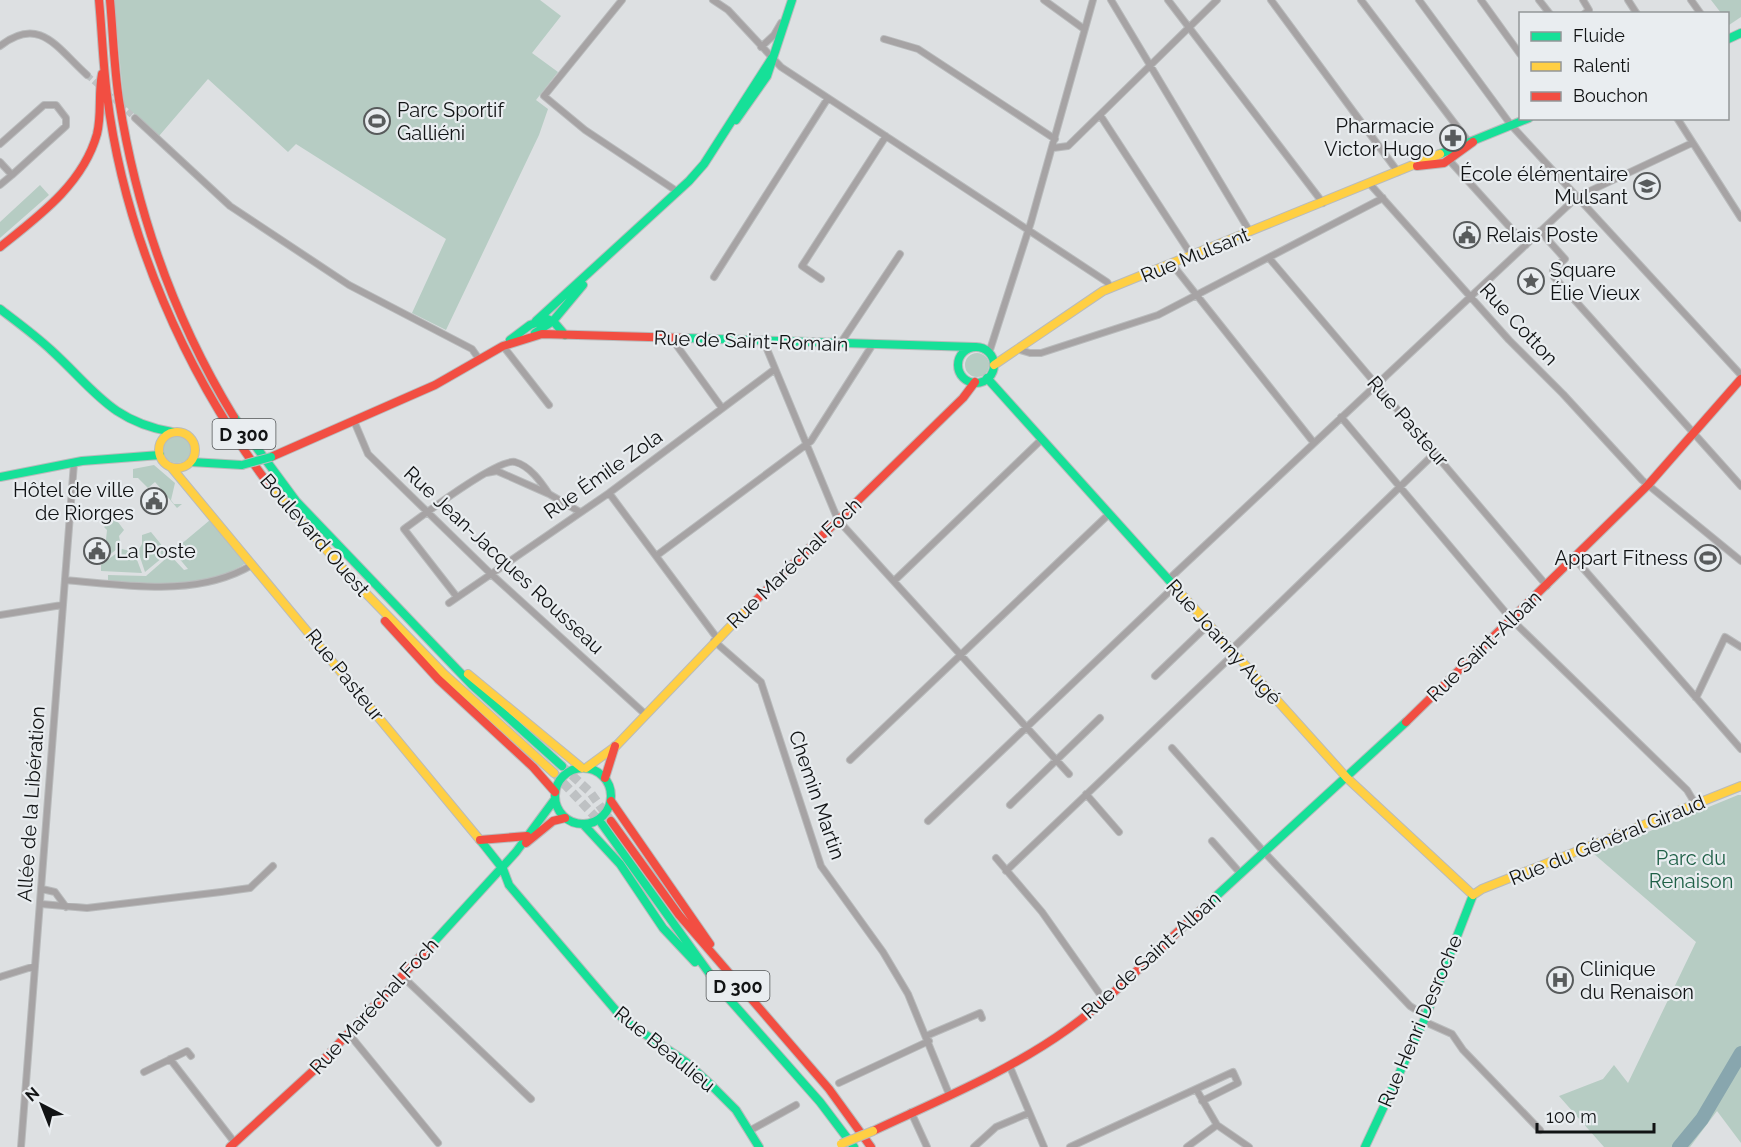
<svg xmlns="http://www.w3.org/2000/svg" width="1741" height="1147" font-family="Raleway,sans-serif">
<rect width="100%" height="100%" fill="#dde0e2"/>
<path fill="#b6ccc3" d="M114 0H540L561 16 532 53 558 72 536 100 548 109 539 135 446 330 412 313 446 239 296 144 288 152 208 79 159 136 124 105Z
M1711 0H1741V17L1729 25 1728 14 1721 13Z
M40 185 49 195 0 238V222Z
M965 365a12 12 0 1 1 24 0a12 12 0 1 1-24 0Z
M163 449a14 14 0 1 1 28 0a14 14 0 1 1-28 0Z
M154 465 175 483 171 500 174 504H182L177 508 155 482 148 488 138 478H133V469Z
M115 518 124 530 119 536 121 546 104 559 107 530 104 527Z
M210 520 246 563C206 590 153 586 108 583V575L146 576 170 555 184 570 188 569 173 551Z
M151 532 168 553 145 572 138 551 142 544V535Z
M122 549 134 552 142 573 101 571V565Z
M1738 795H1741V1143L1717 1111 1690 1147H1604L1559 1096 1603 1079 1614 1065 1628 1083 1696 942 1594 854Z"/>
<g fill="none" stroke-linecap="round" stroke-linejoin="round">
<path stroke="#88a6ae" stroke-width="14" d="M1679 1147 1702 1119 1741 1053"/>
<path stroke="#bec1c3" stroke-width="6" stroke-dasharray="6 3" stroke-linecap="butt" d="M87 75 135 118"/>
<path stroke="#bec1c3" stroke-width="9" stroke-dasharray="9 4.5" stroke-linecap="butt" d="M562 766 590 792 611 821
M554 773 602 824"/>
<defs>
<path id="street" d="M622 0 544 96 585 130 678 192
M713 0 728 10 781 67 1107 282 1111 288
M1044 0 1084 29
M1111 0 1250 232
M1168 0 1323 203
M1271 0 1398 172
M1361 0 1468 141
M1419 0 1511 125 1741 375
M1481 0 1520 54
M1539 0 1550 14
M1583 0 1589 10 1584 14
M1628 0 1637 14
M1691 0 1701 14
M884 39 918 49 1055 139
M0 46C40 15 57 48 87 75
M761 47 774 35 781 23
M1100 115 1192 256
M135 118 230 206 349 285 472 349 479 359
M1677 118 1741 218
M0 144 44 105H56L66 118V126L12 175
M1053 148 1068 146 1217 0
M1449 160 1526 245
M0 162 12 175 0 185
M1369 183 1509 340 1563 394 1642 480 1741 561
M1540 231 1565 259 1553 270 1554 277 1741 486
M1269 258 1547 586
M1172 264 1314 443
M714 277 828 98
M821 279 802 266 886 136
M672 339 722 408
M764 342 838 520 1069 774
M840 344 900 254
M503 346 549 405
M1017 349 1030 353H1041L1158 315 1383 198
M989 353 1031 222 1093 0
M1341 417 1512 620 1687 790 1696 805
M354 421 368 454 490 573 645 714
M609 493 717 638
M549 494 580 512
M656 556 811 441 873 344
M1575 559 1741 749
M65 580C127 585 196 598 252 565
M1168 580 1577 197 1692 143
M894 581 1041 440
M457 597 404 529C422 516 498 458 515 462 530 466 541 482 549 494L497 471 486 473
M449 603 609 493 775 369
M0 615 62 605
M714 641 761 682 821 866 883 952 908 994 949 1094
M1231 650 1435 453
M1155 676 1208 625
M1696 698 1725 637 1741 647
M1172 748 1264 852 1410 1006 1426 1016
M850 760 1109 514
M1086 794 1119 832
M1010 805 1100 718
M928 821 1174 587
M1212 841 1241 874
M996 858 1042 912 1104 1000
M1006 871 1234 654
M42 889 55 892 66 907
M41 904 87 908 221 892 250 888 273 866
M402 976 531 1099
M0 977 35 966
M1423 1021 1452 1034 1463 1050 1540 1130
M349 1034 438 1143
M926 1036 980 1013 982 1018
M170 1059 235 1143
M1010 1067 1044 1147
M144 1072 187 1051 191 1056
M839 1083 929 1041
M1196 1089 1233 1072 1238 1083 1202 1101
M911 1112 927 1147
M749 1131 796 1105
M21 1147 74 463
M974 1147 996 1127 1029 1113
M1070 1147 1196 1089 1217 1125 1249 1147
M1187 1147 1217 1125"/>
<path id="fast" d="M1728 39 1741 33
M736 120 767 76 792 0
M1440 154 1529 118
M0 309C17 322 35 335 51 350 94 389 110 421 172 432
M536 321 689 181 704 164 772 58
M535 333 553 321 583 285
M685 338 974 347
M510 340 530 325 547 319 554 322 565 335
M958 365a18 18 0 1 1 36 0a18 18 0 1 1-36 0Z
M987 378 1176 588
M234 417 296 501 472 685 562 766
M191 462 242 465
M0 477 82 461 160 455
M555 796a28 28 0 1 1 56 0a28 28 0 1 1-56 0Z
M583 824 620 864 663 928 695 962
M602 824 722 991 820 1102 854 1147
M480 840 503 869 509 885 624 1020 686 1062 709 1083 736 1110 759 1147
M1201 910 1406 722
M432 944 516 852 555 799
M1365 1147 1426 1016 1473 895"/>
<path id="slow" d="M994 365 1103 291 1440 154
M159 450a18 18 0 1 1 36 0a18 18 0 1 1-36 0Z
M171 467 480 840
M270 486 354 581 444 674 554 773
M1176 588 1347 778 1473 895
M468 674 582 768
M586 768 616 746 747 609
M1473 895 1482 889 1741 786"/>
<path id="jam" d="M99 0C102 32 103 64 107 95 124 234 186 376 270 486
M110 0C113 33 114 67 119 100 137 214 174 319 234 417
M1417 166 1444 163 1473 142
M0 247C39 216 83 184 97 134 102 114 98 94 102 74
M271 457 435 385 503 346 542 334 685 338
M747 609 963 398 975 382
M385 621 438 679 533 767 555 792
M1406 722 1648 485 1741 379
M605 778 615 746
M611 801 710 944
M611 821 679 915 829 1089 871 1147
M480 840 527 836
M526 843 553 821 565 818
M873 1131C939 1100 1008 1072 1068 1029 1117 994 1157 950 1201 910
M230 1147 313 1071 432 944"/>
</defs>
<use href="#street" stroke="#b9bbbc" stroke-width="8"/>
<use href="#fast" stroke="#b9bbbc" stroke-width="10"/>
<use href="#slow" stroke="#b9bbbc" stroke-width="10"/>
<use href="#jam" stroke="#b9bbbc" stroke-width="10"/>
<use href="#street" stroke="#a6a3a4" stroke-width="6"/>
<use href="#fast" stroke="#16e098" stroke-width="8"/>
<use href="#slow" stroke="#ffcf43" stroke-width="8"/>
<use href="#jam" stroke="#f24e42" stroke-width="8"/>
<defs>
<path id="fast-bridge" d="M242 465 271 457"/>
<path id="slow-bridge" d="M841 1144 873 1131"/>
</defs>
<use href="#fast-bridge" stroke="#b9bbbc" stroke-width="10" stroke-linecap="butt"/>
<use href="#slow-bridge" stroke="#b9bbbc" stroke-width="10" stroke-linecap="butt"/>
<use href="#fast-bridge" stroke="#16e098" stroke-width="8"/>
<use href="#slow-bridge" stroke="#ffcf43" stroke-width="8"/>
</g>
<defs>
<symbol id="stadium-ring" viewBox="-11 -11 22 22"><circle r="9.5" fill="#e9edf0" stroke="#585b5c" stroke-width="1.5"/><path d="M0-5a6.5 5 0 1 0 0 10a6.5 5 0 1 0 0-10ZM-3.5-1.8h7v3.6h-7Z" fill="#585b5c"/></symbol>
<symbol id="pharmacy-ring" viewBox="-11 -11 22 22"><circle r="9.5" fill="#e9edf0" stroke="#585b5c" stroke-width="1.5"/><path d="M-2-6h4v4h4v4h-4v4h-4v-4h-4v-4h4Z" fill="#585b5c"/></symbol>
<symbol id="school-ring" viewBox="-11 -11 22 22"><circle r="9.5" fill="#e9edf0" stroke="#585b5c" stroke-width="1.5"/><path d="M0-5L7-2L0 1L-7-2ZM-4 1L0 2.5L4 1V4Q0 6-4 4Z" fill="#585b5c"/></symbol>
<symbol id="civic-ring" viewBox="-11 -11 22 22"><circle r="9.5" fill="#e9edf0" stroke="#585b5c" stroke-width="1.5"/><path d="M-.6-6.5H3V-4.5H.6V-3L4-1V1h2V6H-6V1h2V-1L-.6-3ZM-1.2 2.5V6h2.4V2.5Z" fill="#585b5c"/></symbol>
<symbol id="sight-ring" viewBox="-11 -11 22 22"><circle r="9.5" fill="#e9edf0" stroke="#585b5c" stroke-width="1.5"/><path d="M0-6L1.8-2.2L6-1.7L2.9 1.2L3.7 5.4L0 3.3L-3.7 5.4L-2.9 1.2L-6-1.7L-1.8-2.2Z" fill="#585b5c"/></symbol>
<symbol id="hospital-ring" viewBox="-11 -11 22 22"><circle r="9.5" fill="#e9edf0" stroke="#585b5c" stroke-width="1.5"/><path d="M-5-5h3v3.5h4V-5h3V5h-3V1.5h-4V5h-3Z" fill="#585b5c"/></symbol>
</defs>
<g fill-rule="evenodd">
<use href="#stadium-ring" x="362" y="106" width="30" height="30"/>
<use href="#pharmacy-ring" x="1438" y="123" width="30" height="30"/>
<use href="#school-ring" x="1632" y="171" width="30" height="30"/>
<use href="#civic-ring" x="1452" y="220" width="30" height="30"/>
<use href="#sight-ring" x="1516" y="266" width="30" height="30"/>
<use href="#civic-ring" x="139" y="486" width="30" height="30"/>
<use href="#civic-ring" x="82" y="536" width="30" height="30"/>
<use href="#stadium-ring" x="1693" y="543" width="30" height="30"/>
<use href="#hospital-ring" x="1545" y="965" width="30" height="30"/>
</g>
<g text-anchor="middle" dominant-baseline="central" stroke-width="4.5" stroke-linejoin="round" paint-order="stroke">
<g fill="#e9edf0" stroke="#525456" stroke-width="1.5">
<rect x="212.5" y="419" width="63" height="30" rx="4.5"/>
<rect x="706.5" y="971" width="63" height="30" rx="4.5"/>
</g>
<g font-size="18" font-weight="bold" fill="#111314">
<text x="244" y="434">D 300</text>
<text x="738" y="986">D 300</text>
</g>
<g font-size="20" fill="#111314" stroke="#e9edf0" text-anchor="start">
<text x="397" y="110">Parc Sportif<tspan x="397" dy="23">Galliéni</tspan></text>
<text x="1434" y="126" text-anchor="end">Pharmacie<tspan x="1434" dy="23">Victor Hugo</tspan></text>
<text x="1628" y="174" text-anchor="end">École élémentaire<tspan x="1628" dy="23">Mulsant</tspan></text>
<text x="1486" y="235">Relais Poste</text>
<text x="1550" y="270">Square<tspan x="1550" dy="23">Élie Vieux</tspan></text>
<text x="134" y="490" text-anchor="end">Hôtel de ville<tspan x="134" dy="23">de Riorges</tspan></text>
<text x="116" y="551">La Poste</text>
<text x="1688" y="558" text-anchor="end">Appart Fitness</text>
<text x="1580" y="969">Clinique<tspan x="1580" dy="23">du Renaison</tspan></text>
</g>
<g font-size="20" fill="#111314" stroke="#e9edf0">
<text transform="translate(1195 255) rotate(-22)">Rue Mulsant</text>
<text transform="translate(1519 324) rotate(47)">Rue Cotton</text>
<text transform="translate(751 341) rotate(2)">Rue de Saint-Romain</text>
<text transform="translate(1408 421) rotate(49)">Rue Pasteur</text>
<text transform="translate(603 474) rotate(-35)">Rue Émile Zola</text>
<text transform="translate(315 535) rotate(49)">Boulevard Ouest</text>
<text transform="translate(504 560) rotate(43)">Rue Jean-Jacques Rousseau</text>
<text transform="translate(794 563) rotate(-44)">Rue Maréchal Foch</text>
<text transform="translate(1224 642) rotate(48)">Rue Joanny Augé</text>
<text transform="translate(1484 646) rotate(-44)">Rue Saint-Alban</text>
<text transform="translate(345 675) rotate(51)">Rue Pasteur</text>
<text transform="translate(817 795) rotate(71)">Chemin Martin</text>
<text transform="translate(31 804) rotate(-86)">Allée de la Libération</text>
<text transform="translate(1607 840) rotate(-22)">Rue du Général Giraud</text>
<text transform="translate(1151 955) rotate(-42)">Rue de Saint-Alban</text>
<text transform="translate(374 1006) rotate(-47)">Rue Maréchal Foch</text>
<text transform="translate(1420 1021) rotate(-67)">Rue Henri Desroche</text>
<text transform="translate(665 1049) rotate(39)">Rue Beaulieu</text>
</g>
<g font-size="20" fill="#1f6047" stroke="#e9edf0">
<text x="1691" y="858">Parc du<tspan x="1691" dy="23">Renaison</tspan></text>
</g>
</g>
<rect x="1519" y="12" width="210" height="108" fill="#e9edf0" stroke="#939698" stroke-width="1.5"/>
<rect x="1531" y="32" width="30" height="9" fill="#16e098" stroke="#939698" stroke-width="1.5"/>
<text x="1573" y="42" font-size="18" fill="#111314">Fluide</text>
<rect x="1531" y="62" width="30" height="9" fill="#ffcf43" stroke="#939698" stroke-width="1.5"/>
<text x="1573" y="72" font-size="18" fill="#111314">Ralenti</text>
<rect x="1531" y="92" width="30" height="9" fill="#f24e42" stroke="#939698" stroke-width="1.5"/>
<text x="1573" y="102" font-size="18" fill="#111314">Bouchon</text>
<g transform="translate(42 1105) rotate(318)" stroke="#e9edf0" stroke-width="4.5" paint-order="stroke">
<path d="M0-4.5L10 22L0 15L-10 22Z" fill="#111314"/>
<text y="-9" font-size="16" font-weight="bold" text-anchor="middle" fill="#111314">N</text>
</g>
<path d="M1537 1123v9h117v-9" fill="none" stroke="#111314" stroke-width="3"/>
<text x="1546" y="1123" font-size="18" fill="#111314" stroke="#e9edf0" stroke-width="4.5" paint-order="stroke">100 m</text>
</svg>
